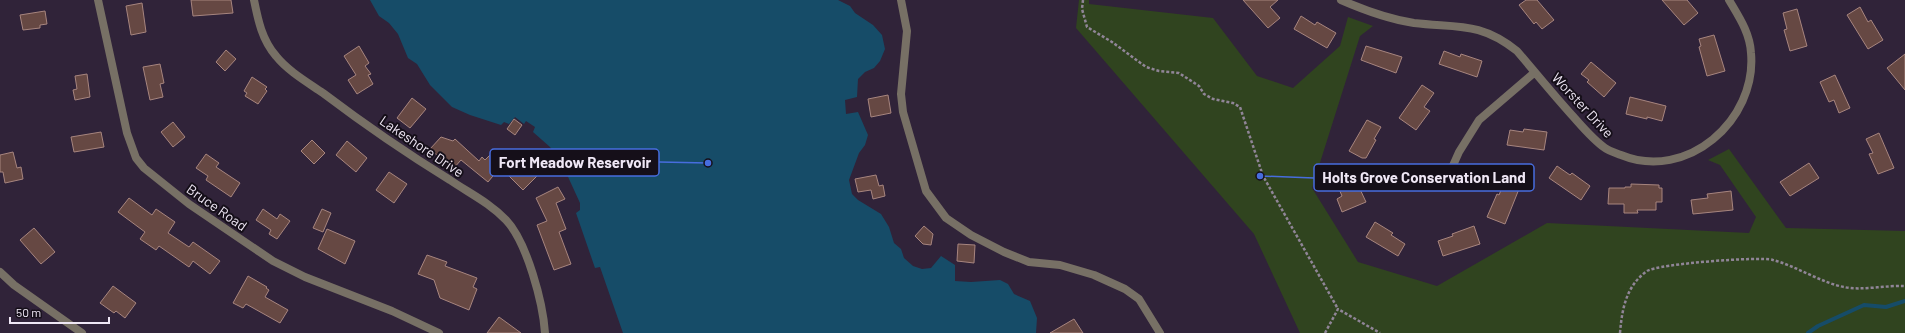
<svg xmlns="http://www.w3.org/2000/svg" width="1905" height="333" font-family="Barlow,sans-serif">
<rect width="100%" height="100%" fill="#302339"/>
<path fill="#30441f" d="M1079 0H1089V4L1213 18 1257 76 1293 88 1340 46 1348 17 1373 26 1360 36 1312 188 1358 262 1437 286 1547 223 1749 233 1756 217 1720 165 1708 160 1729 149 1786 228 1905 231V333H1300L1254 234 1076 28Z"/>
<path fill="#164c68" d="M370 0H838L850 6 855 13 873 25 882 35 885 49 880 61 874 68 865 72 858 79 857 97 845 100 846 114 858 112 868 135 865 145 859 153 849 180 852 194 858 200 881 214 889 227 894 243 901 249 904 258 913 266 922 269 931 268 941 256 955 265V281L971 282 1000 280 1008 284 1014 294 1030 301 1037 318 1036 333H623L600 267 595 268 576 213 580 210V203L564 168 550 147 533 132 535 127 526 121 524 124 515 117 509 124 504 122 501 125 470 115 452 107 430 85 417 64 408 58 398 34 389 23 379 16Z"/>
<g fill="none" stroke-linecap="round" stroke-linejoin="round">
<path stroke="#164c68" stroke-width="4" d="M1808 333 1818 326 1864 305 1886 307 1905 301"/>
</g>
<path fill="#664843" stroke="#a7857f" d="M191 0H231L233 13 193 16Z
M1243 0H1278L1270 7 1280 18 1268 28Z
M1526 0H1537L1554 20 1542 29 1536 22 1534 24 1519 5Z
M1662 0H1687L1698 13 1684 25Z
M142 3 146 32 131 35 126 6Z
M1860 7 1868 22 1871 20 1883 40 1868 49 1847 15Z
M1797 9 1807 46 1790 51 1784 30 1787 29 1783 13Z
M45 11 47 24 40 25V28L23 30 20 15Z
M1301 16 1315 25 1317 22 1336 33 1327 48 1294 29Z
M1714 35 1725 71 1707 76 1699 47 1701 46 1699 39Z
M359 46 369 63 365 66 371 74 368 75 373 84 357 94 348 80 356 75 344 56Z
M1366 46 1402 57 1396 73 1361 60Z
M226 50 236 59 225 71 216 62Z
M1444 51 1460 57 1461 54 1482 61 1477 77 1439 64Z
M1905 54V90L1887 68Z
M1591 62 1616 83 1604 97 1587 82 1589 80 1581 74Z
M160 64 164 83 160 84 163 97 150 100 143 67Z
M87 74 90 97 75 100 73 90 77 89 75 76Z
M1835 75 1850 108 1839 113 1834 100 1829 102 1820 82Z
M252 77 267 87 265 89 267 91 258 104 245 96 247 93 244 91Z
M1422 85 1434 93 1424 107 1430 111 1416 130 1399 118Z
M888 95 891 113 871 117 868 99Z
M1630 97 1666 106 1662 121 1647 117V119L1626 114Z
M412 98 426 109 410 128 397 118Z
M514 119 522 125 515 135 507 129Z
M1367 120 1381 127 1374 139 1376 140 1366 158H1362L1349 151Z
M173 122 185 137 173 147 161 132Z
M1524 129 1547 132 1544 150 1507 145 1510 130 1523 132Z
M101 132 104 147 74 152 71 137Z
M1879 133 1894 168 1878 174 1869 154 1873 153 1866 139Z
M441 137 453 141 455 139 479 161 482 157 485 160 490 155 502 165 488 182 461 160 453 169 430 149Z
M312 140 325 153 314 164 301 151Z
M347 141 367 158 356 172 336 155Z
M13 152 17 168 21 167 23 179 5 183 3 172H0V155Z
M206 154 219 163 216 167 240 183 231 197 206 180 208 176 196 168Z
M521 161 537 176 523 190 507 174Z
M1809 163 1819 178 1790 196 1780 182Z
M1557 166 1570 175 1572 173 1590 186 1581 200 1549 178Z
M1351 170 1366 202 1342 212 1337 199 1342 196 1334 177Z
M389 172 407 184 394 203 376 190Z
M876 175 879 186 883 185 885 196 873 199 871 190 858 192 855 179Z
M1504 183 1519 189 1505 224 1487 217 1497 194 1499 195Z
M1631 184 1659 185V188H1662V202H1656V210H1637L1638 213H1624V204H1608L1609 188H1625V187H1631Z
M558 187 565 199 556 203 566 229 559 232 571 264 554 270 537 225 547 221 536 198Z
M1731 191 1733 210 1693 214 1691 200 1708 198 1707 194Z
M129 198 152 215 156 209 175 222 168 233 189 247 193 242 220 261 210 274 193 261 189 267 159 246 156 250 140 239 145 232 118 212Z
M263 209 277 219 280 214 290 221 277 239 269 234 271 230 256 220Z
M322 209 331 213 323 232 313 228Z
M1375 222 1393 233 1391 235 1405 244 1398 256 1366 237Z
M924 226 933 234 931 245 923 244 915 236Z
M1474 226 1480 244 1443 256 1438 241 1453 236 1452 234Z
M34 228 55 252 41 264 20 240Z
M327 229 355 241 345 264 318 249Z
M958 244 975 245 974 263 957 261Z
M427 255 447 262 445 266 477 278 473 287 477 289 469 310 440 298 434 280 418 274Z
M248 276 267 287 266 288 269 290 265 297 288 310 280 323 246 304 243 308 233 303Z
M113 286 136 303 125 318 116 311 114 313 100 303Z
M499 317 521 333H487Z
M1074 319 1083 333H1050Z"/>
<g fill="none" stroke-linecap="round" stroke-linejoin="round">
<path stroke="#908597" stroke-width="2.5" stroke-dasharray="3 2" stroke-linecap="butt" d="M1083 0 1082 9 1087 27 1112 42 1146 67 1159 71 1179 73 1199 86 1204 94 1213 99 1233 103 1240 107 1263 176 1338 309
M1325 333 1338 309 1380 333
M1620 333C1622 309 1626 286 1647 271 1658 264 1760 256 1773 260 1796 266 1822 283 1844 287 1860 291 1887 285 1905 286"/>
<path stroke="#777065" stroke-width="8" d="M98 0 127 133 136 158 144 168 189 204 273 261 305 277 392 311 439 333
M254 0C258 20 262 40 276 56 288 71 307 82 323 93 364 124 406 153 450 180 469 193 490 203 506 220 527 242 543 303 545 333
M901 0 907 31 901 94 903 112 926 191 946 218 971 235 1004 252 1029 262 1060 265 1094 275 1125 289 1139 299 1160 333
M1341 0C1364 10 1388 19 1414 23 1456 28 1480 21 1517 51 1535 72 1552 93 1570 113 1581 125 1592 139 1605 148 1609 151 1616 153 1621 155 1687 182 1757 120 1751 53 1750 33 1739 17 1729 0
M1447 179 1459 152 1479 120 1535 72
M0 272 14 285 82 333"/>
</g>
<g text-anchor="middle" dominant-baseline="central" stroke-width="4" stroke-linejoin="round" paint-order="stroke">
<g font-size="14" fill="#efe7f5" stroke="#150f19">
<text transform="translate(1583 105) rotate(47)">Worster Drive</text>
<text transform="translate(422 146) rotate(34)">Lakeshore Drive</text>
<text transform="translate(217 207) rotate(35)">Bruce Road</text>
</g>
</g>
<path fill="none" stroke="#476dde" stroke-width="1.5" d="M708 163L659 162M1260 176L1314 178"/>
<g fill="#476dde" stroke="#150f19" stroke-width="1.5">
<circle cx="708" cy="163" r="4"/>
<circle cx="1260" cy="176" r="4"/>
</g>
<g fill="#150f19" stroke="#476dde" stroke-width="1.5">
<rect x="490" y="149" width="169" height="27" rx="4"/>
<rect x="1314" y="164" width="220" height="27" rx="4"/>
</g>
<g font-size="15" text-anchor="middle" font-weight="bold" fill="#efe7f5">
<text x="575" y="168">Fort Meadow Reservoir</text>
<text x="1424" y="183">Holts Grove Conservation Land</text>
</g>
<path d="M10 317v6h99v-6" fill="none" stroke="#efe7f5" stroke-width="2"/>
<text x="16" y="317" font-size="12" fill="#efe7f5" stroke="#150f19" stroke-width="3" paint-order="stroke">50 m</text>
</svg>
